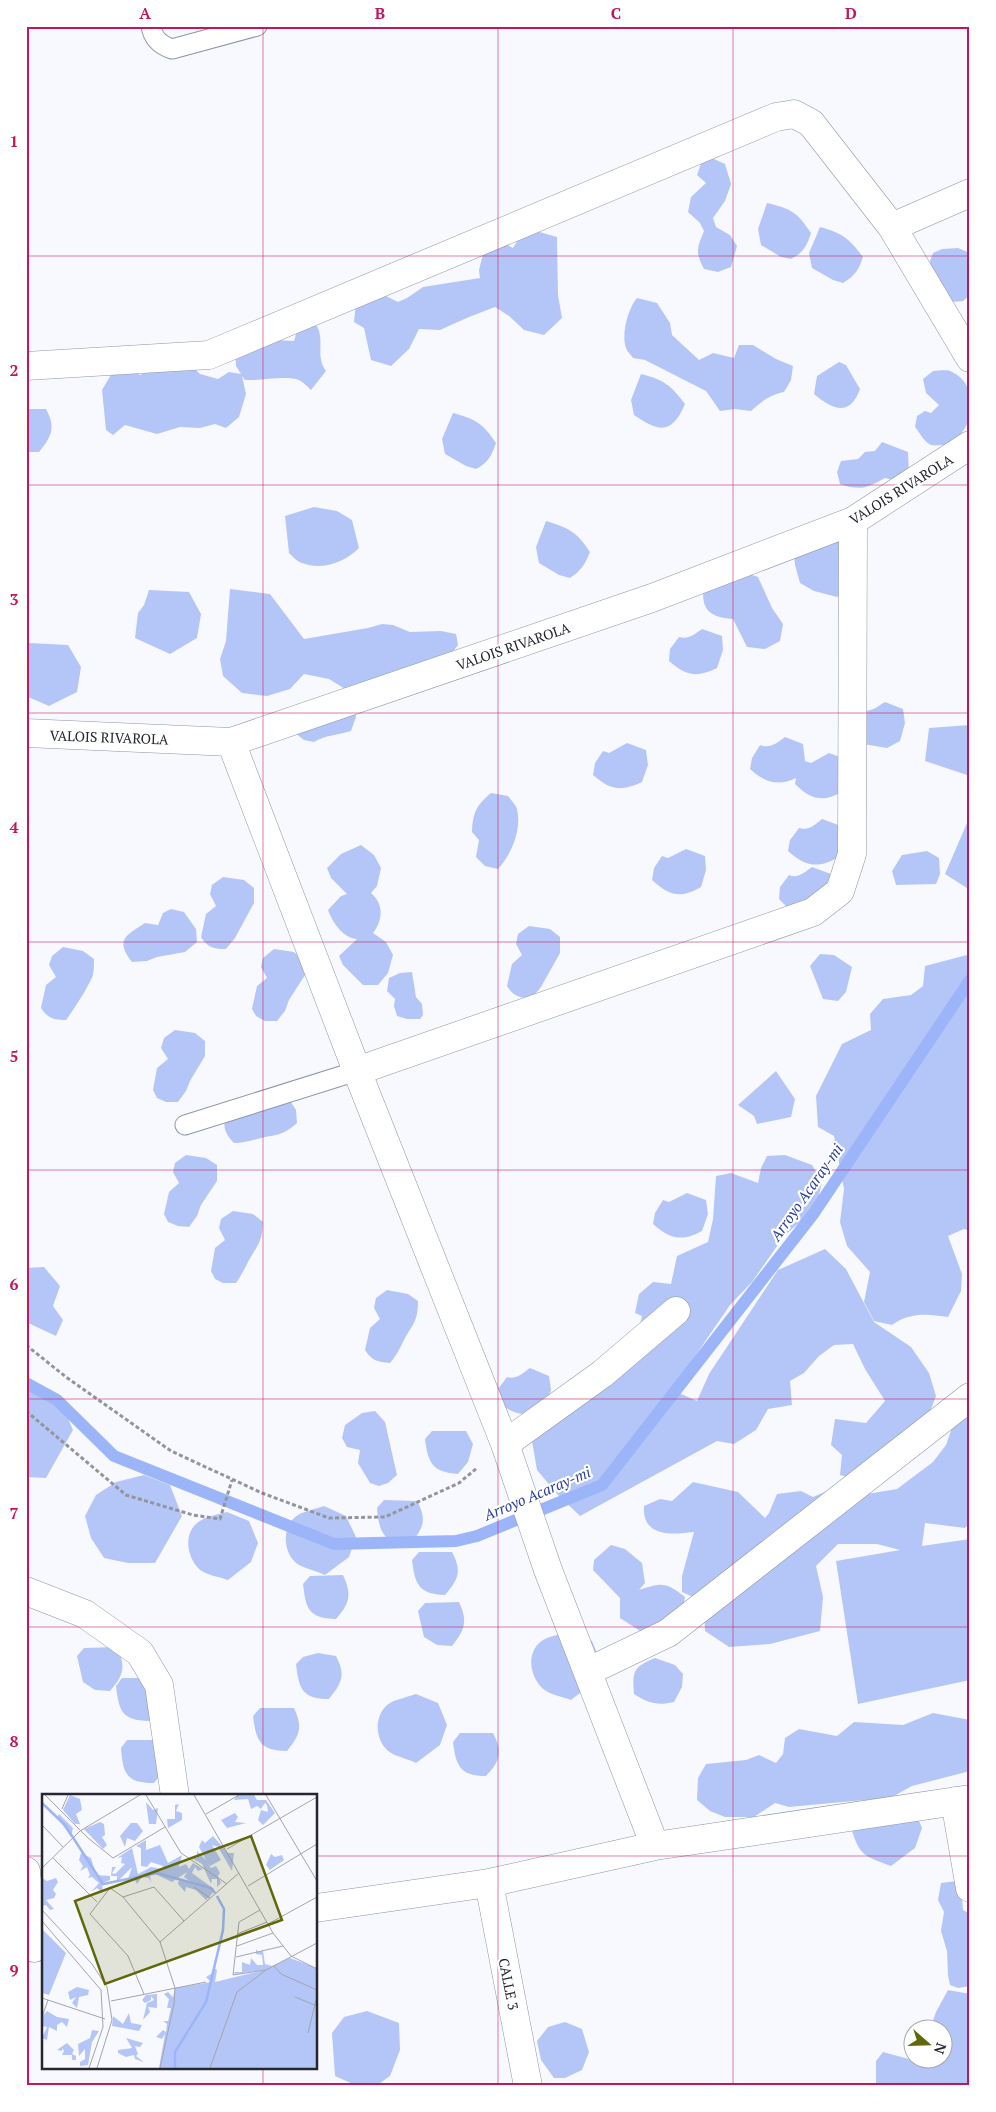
<svg xmlns="http://www.w3.org/2000/svg" width="996" height="2112" font-family="'PT Serif',serif">
<rect width="100%" height="100%" fill="#f8f9fe"/>
<path fill="#b4c6f7" d="M703 158 714 159 725 164 731 184 725 201 713 218 716 227 730 235 737 246 731 267 718 272 704 269C695 252 697 248 704 231L700 223 688 212 691 197 706 183 697 175Z
M767 203C792 209 797 212 811 233 807 246 803 253 791 259L781 257 761 245 758 229Z
M820 227C842 233 849 238 863 257 859 269 855 276 843 283L833 280 812 268 809 253Z
M536 231 557 237 558 295 562 318 544 335 524 330 509 316 495 307 469 317 440 330 419 329 409 349 391 366 371 360 364 328 354 322 356 301 376 291 398 302 407 298 423 287 480 278 479 270 485 246 500 241 513 248 521 235Z
M958 248 970 253V295L963 301 952 302 931 279 930 261 933 253 942 249Z
M637 298 657 303 670 323 672 335 699 360 713 353 734 358 739 345H753L776 359 793 366 791 380 784 392C770 395 762 401 751 411L735 409 720 411 706 391 645 360 633 358C631 355 627 351 626 348 621 335 628 308 637 298Z
M307 323 317 326C325 341 315 356 326 371L311 390C308 387 303 382 299 380 286 375 259 381 245 380L242 376 246 394 239 417 226 428 215 424 200 428 180 427 157 434 125 425 113 435 106 430 102 390 119 361 140 375 145 373 153 366 193 367 200 374 218 379 229 372 241 374 236 366 235 349 276 340 294 341 297 331Z
M839 362 846 365 860 389C850 417 833 410 814 394L817 376Z
M933 371C939 371 947 369 952 372 983 386 974 438 943 445 939 445 934 446 931 445 924 442 920 433 915 427L917 416 925 411 931 413 939 405 926 393 923 379Z
M641 374C664 380 671 385 685 404 672 435 659 432 634 415L631 400Z
M26 409H46C56 427 52 436 39 452H26Z
M453 413C475 419 483 423 496 443 492 455 488 463 476 469L466 466 445 454 442 439Z
M882 442 908 452 909 476 897 481 885 478C867 488 861 491 840 484L837 472 841 461 858 459 865 452 875 451Z
M314 507 337 511 352 520 359 548C345 562 322 571 302 563 298 562 293 557 289 553L285 516Z
M846 520 867 533V555L858 585 837 597 814 591 800 583 795 565 793 544Z
M546 521C569 528 577 532 590 552 585 564 581 571 570 578L559 575 539 563 536 547Z
M749 574 758 577 772 608 783 624 780 641 765 649 747 647 733 619C710 617 700 610 704 585Z
M230 589 270 594 304 639 368 628 382 624 393 625 410 632 441 631 456 634 458 645 449 657 358 697 329 679 304 674 290 689 267 696 242 693 223 676 220 659 226 641Z
M149 590 189 592 201 614 197 638 170 654 135 638 138 613 144 605Z
M702 629 722 636 723 650 717 668C697 678 686 676 669 661L670 649 679 637C688 640 695 634 702 629Z
M29 643 68 645 81 667 77 692 49 706 26 696V650Z
M885 702 903 709 905 723 900 741 887 748 863 744 861 710C870 713 877 707 885 702Z
M354 706 356 717 351 731C338 735 325 735 314 742L304 740 295 733Z
M970 725V776L925 761 929 728Z
M785 737 803 744 805 761 811 763 829 753 848 760 843 791C824 803 811 800 795 784L796 778C778 787 764 782 750 769L752 758 760 745C770 749 777 743 785 737Z
M627 743 646 750 648 765 642 782C621 792 610 790 593 775L595 763 603 751 609 753Z
M491 793 508 796C511 800 516 805 517 809 522 830 511 855 498 869L485 866 476 857 479 840 472 832C473 812 476 806 491 793Z
M970 816V890L945 874Z
M822 819 841 826 843 841 837 858C817 869 805 866 788 851L790 840 799 828C808 831 815 825 822 819Z
M361 845 374 855 381 868 377 886 371 893C384 904 383 920 373 933L386 942 393 955 388 973 378 985H363L343 965 339 956 357 939C343 938 333 923 328 910L341 896 347 894 331 878 327 868 341 854Z
M686 849 705 856 706 870 701 887C680 899 670 896 652 880L654 868 662 856 668 858Z
M927 851 939 858 940 874 936 884 896 885 892 871 902 855Z
M812 867 831 874 833 889 790 910 779 899 780 887 789 875C798 879 805 872 812 867Z
M223 877 244 880 254 888V903L235 938 226 949C214 949 208 948 201 937L206 914 216 906 210 894 212 885Z
M171 909 184 912 196 929 197 942 185 952 157 957 147 961 132 962C115 940 125 936 145 923L158 925 163 913Z
M529 926 550 929 560 937V953L541 987 532 998C520 998 514 997 507 986L512 964 522 955 516 944 518 934Z
M970 941V1231L964 1229 948 1236 962 1274 961 1291 948 1317C927 1314 910 1312 892 1325L874 1321 864 1302 870 1272 847 1246 840 1222 844 1189 834 1136 818 1127 816 1096 842 1044 871 1030 870 1014 883 999 911 995 923 986 925 966 967 955Z
M63 947 83 951 94 959C94 964 94 970 93 975 89 986 73 1011 66 1020 54 1020 47 1018 41 1008L46 985 56 977 49 965 52 956Z
M274 949 294 952 304 960 305 975 289 1000 285 1011 277 1021H265L256 1016 252 1009 257 986 267 978 261 967 263 958Z
M820 954 834 955 852 967 846 992 838 1001 823 999 810 966Z
M412 972 416 997 422 1004 423 1015 420 1019H407L397 1016 394 1006 395 999 387 991 389 978 400 973Z
M175 1030 195 1033 205 1041V1056L190 1081 186 1091 178 1102H166L157 1098 153 1090 157 1068 168 1059 161 1048 164 1038Z
M776 1071 795 1099 791 1117 757 1124 754 1116 738 1105Z
M285 1093 296 1110 297 1123C281 1137 276 1134 257 1139 249 1141 243 1143 234 1143 226 1134 222 1128 226 1117Z
M186 1155 206 1158 217 1165V1181L201 1205 197 1216 189 1227 178 1226 168 1222 164 1214 169 1192 179 1183 173 1172 175 1163Z
M785 1155 812 1165 822 1182 816 1208 784 1236 752 1282 730 1305 672 1390 697 1401 709 1374 778 1270 825 1249 846 1269 874 1322 911 1347 929 1373 936 1396 915 1451 862 1481 840 1475 842 1455 831 1445 835 1419 866 1423 885 1401 865 1369 853 1344 834 1345 819 1356 804 1373 790 1381 792 1405 768 1409 756 1430 734 1444 717 1441 580 1516 558 1495 537 1470 532 1441 639 1329 642 1316 635 1313 639 1294 653 1282 671 1284 677 1256 708 1242 713 1219 716 1176 731 1173 758 1183 761 1168 767 1156Z
M687 1193 706 1200 708 1214 702 1231C682 1242 670 1239 653 1224L655 1213 663 1200 669 1202Z
M233 1211 253 1214 263 1222C262 1244 257 1245 248 1262 244 1270 241 1276 236 1283H223L215 1279 211 1271 215 1248 225 1240 219 1228 221 1219Z
M44 1267 60 1286 53 1306 63 1320 56 1336 26 1322V1268Z
M387 1290 408 1294 418 1301C418 1323 412 1324 403 1342 399 1350 396 1356 390 1363 378 1362 372 1361 365 1350L370 1328 380 1319 374 1308 376 1298Z
M530 1368 549 1376 551 1390 545 1407C525 1418 513 1416 497 1400L498 1389 507 1377C516 1380 523 1373 530 1368Z
M34 1389 60 1400 73 1430 46 1478 26 1477V1391Z
M970 1410V1523L965 1528 925 1523 922 1546 970 1539V1680L858 1704 836 1561 900 1550 877 1544H838L816 1566 823 1597 820 1631 770 1644 729 1647 705 1631 704 1602 682 1592V1576L694 1532C671 1535 642 1537 644 1506L660 1499 672 1501 693 1482 738 1492 765 1518 769 1513 777 1494 801 1491 813 1497 834 1488 867 1494 897 1489 933 1462 946 1445 952 1428Z
M375 1411 385 1422 397 1475 388 1483 379 1486 370 1483 358 1463 360 1450 347 1447 342 1438 345 1425 362 1413Z
M432 1431H466L473 1444 468 1462 458 1474C432 1472 428 1463 425 1439Z
M144 1475 170 1485 182 1516 155 1563H128L104 1558 91 1538 85 1516 96 1495 116 1482Z
M384 1500 417 1501C427 1519 424 1528 410 1544 384 1543 379 1533 377 1508Z
M324 1506 346 1516 356 1537 349 1557 325 1575C316 1571 307 1569 299 1565 282 1555 281 1525 298 1515 305 1511 316 1509 324 1506Z
M227 1512 249 1521 258 1543 251 1562 228 1580C220 1577 205 1575 199 1569 186 1556 183 1531 200 1521 207 1516 219 1514 227 1512Z
M611 1545 625 1549 642 1563 645 1583 639 1590C661 1583 665 1581 685 1597L682 1617 648 1636 620 1618V1598L593 1570 594 1560Z
M419 1552H452C462 1571 459 1579 445 1595 419 1594 415 1585 412 1560Z
M343 1575C352 1594 350 1603 336 1619 309 1618 306 1610 303 1584L310 1576Z
M459 1602C468 1621 465 1630 452 1646L437 1645 424 1637 418 1611 425 1603Z
M570 1631 592 1641 601 1663 594 1682 571 1700C563 1697 548 1694 542 1688 529 1675 526 1651 543 1640 550 1636 562 1634 570 1631Z
M117 1647C126 1666 124 1675 110 1691L95 1690 83 1682 77 1656 84 1648Z
M318 1653 336 1656C346 1675 342 1683 329 1699 302 1699 299 1689 296 1664L303 1657Z
M655 1658 675 1665 683 1674 682 1687 674 1702C657 1706 648 1703 634 1694 632 1670 634 1667 655 1658Z
M122 1678H141L159 1709 149 1721C122 1720 119 1712 116 1686Z
M416 1694 438 1703 447 1725 440 1745 416 1763C408 1759 398 1757 391 1753 374 1743 373 1713 390 1703 397 1699 408 1697 416 1694Z
M260 1708H294C303 1727 300 1735 287 1751 260 1751 256 1741 253 1716Z
M933 1713 970 1720V1771L912 1786 892 1797 913 1807 922 1828 915 1848 891 1866C865 1856 860 1857 851 1828L886 1798 789 1807 775 1803 754 1817H725L710 1811 697 1800 698 1778 706 1764 746 1760 759 1755 776 1763 783 1754 785 1738 799 1729 837 1736 854 1722 903 1725Z
M460 1733H493C503 1752 500 1761 486 1776 460 1776 456 1766 453 1742Z
M127 1740H161L163 1772 154 1783C126 1783 123 1774 121 1748Z
M957 1881 962 1897 963 1910 970 1914V1986L958 1988 950 1985 948 1975 947 1951 941 1931 944 1912 938 1900 941 1883Z
M948 1990 970 1994V2086H867L876 2084V2061L883 2052 920 2062 921 2060H944V2030L930 2029 936 2012Z
M367 2011 399 2023 400 2050 390 2076 376 2086 353 2084 335 2076 332 2033 344 2017Z
M565 2022 582 2029 589 2052 582 2070 565 2078H554L541 2060 537 2041 548 2027Z"/>
<g fill="none" stroke-linecap="round" stroke-linejoin="round">
<path stroke="#9cb5f9" stroke-width="12" d="M26 1383 57 1400 114 1456 334 1544 456 1541 477 1536 602 1485 814 1213 970 980"/>
<defs>
<path id="lane" d="M151 26C153 39 160 45 172 49L257 26
M185 1125 357 1071"/>
<path id="street" d="M892 227 970 193
M26 366 209 355 776 117 794 114 811 123 892 227 970 358
M26 733 231 742 652 598 853 521 970 445
M231 742 357 1071 505 1444 548 1570 655 1846
M357 1071 813 912 840 891 852 854 853 521
M505 1444 602 1374 676 1311
M26 1591 85 1614 140 1653 159 1685 175 1796
M589 1671 668 1633 970 1397
M955 1801 970 1888
M26 1871 34 1948
M489 1883 528 2086
M316 1908 489 1883 655 1846 970 1799"/>
</defs>
<use href="#lane" stroke="#8e95a9" stroke-width="21"/>
<use href="#street" stroke="#8e95a9" stroke-width="29"/>
<path stroke="#93959b" stroke-width="3" stroke-dasharray="4 2.5" stroke-linecap="butt" d="M26 1345 66 1377 171 1451 262 1493 329 1518 385 1517 459 1483 477 1468
M26 1411 126 1495 193 1515 220 1519 232 1480"/>
<use href="#lane" stroke="#fff" stroke-width="19"/>
<use href="#street" stroke="#fff" stroke-width="28"/>
</g>
<path fill="none" stroke="#c2185b" stroke-width="1" stroke-opacity="0.55" d="M263 26V1796M498 26V2086M733 26V2086M26 256H970M26 485H970M26 713H970M26 942H970M26 1170H970M26 1399H970M26 1627H970M26 1856H44M316 1856H970M263 2068V2086"/>
<g text-anchor="middle" dominant-baseline="central" stroke-width="4.5" stroke-linejoin="round" paint-order="stroke">
<g font-size="14" fill="#24272f" stroke="#fff">
<text transform="translate(901 489) rotate(-32)">VALOIS RIVAROLA</text>
<text transform="translate(513 646) rotate(-19)">VALOIS RIVAROLA</text>
<text transform="translate(109 737) rotate(2)">VALOIS RIVAROLA</text>
<text transform="translate(509 1984) rotate(79)">CALLE 3</text>
</g>
<g font-size="15" font-style="italic" fill="#2b41a1" stroke="#fff">
<text transform="translate(806 1192) rotate(-55)">Arroyo Acaray-mi</text>
<text transform="translate(537 1493) rotate(-23)">Arroyo Acaray-mi</text>
</g>
</g>
<g transform="translate(42 1794)">
<rect width="275" height="275" fill="#f8f9fe"/>
<path d="M28 1 38 5 40 16 34 20 38 30H33L21 16ZM195 1H212L215 6H224L233 19 221 31 216 26 219 16 226 18 225 11 223 9 219 15 215 12 209 15 206 5 192 6ZM104 8 111 16 116 14 114 30H107ZM137 10 134 17 140 19V26L126 34 125 25H133V11ZM193 19 196 23 193 28 204 29 185 34 179 26ZM17 20 31 34 29 43 15 23ZM58 28 62 30 63 41 60 43 65 51 61 55 42 35ZM89 29H95L101 37 93 47 85 44 83 53 78 42ZM171 42 186 59H192L190 77 176 53 170 51 179 66 168 72 165 69 169 74 174 72 178 79 176 82 179 89 175 93V85H170L169 90 160 70 148 63 155 64V57L164 66 157 53 160 46 163 49ZM104 46V56L118 51 126 69 140 61 137 73 144 70 147 75 151 69 161 75 156 77 153 73 150 79 172 95 170 100 164 106 154 96 144 93 143 98 136 90 137 85 159 91 146 86 142 83 145 78 130 88 113 80 108 81 109 89 107 84 100 83 95 90 93 86 86 85 90 73 75 88V82H69L70 73H74L70 79 73 80 83 70 79 69 80 63 75 64 90 54 96 80 109 73 120 75 121 72 109 68 105 73 99 72V54L94 52ZM39 59 49 64 54 81 68 82V86L60 89 61 99 55 94 49 98 57 89 50 83 46 84 48 81 45 73 38 77 41 72 37 66ZM229 60 233 63 240 61 242 66 228 76 224 71ZM0 84 5 87 14 84 16 88 11 96 14 100 12 104 4 106 12 115 8 116 4 111 0 112ZM0 135 24 159 7 201 0 199ZM214 155 216 158 221 157 223 170 230 172 248 164 275 174V274H117L123 240 120 245 114 243 121 236 124 238 125 230 121 227H126L129 214H125L127 205 122 200 126 198 131 203 133 194 169 188 164 183 172 178V174L175 176 173 188 222 176 193 180 192 178H200V168L208 171 209 164 215 171H221L220 161 214 160ZM35 193 47 196 46 201 37 203 35 214 30 209 34 203 28 206 26 198ZM115 200V214L106 213 108 218 101 226 105 209 112 206 109 202V206L103 209 100 206 104 201ZM5 217 15 223 27 225 25 233 20 228 15 231V237L7 233 5 246 0 244 5 233 0 232V223ZM87 219 89 229 100 231 97 237 70 232 71 222 81 230ZM50 236 57 237 50 248 46 271 38 272V268L43 265V255L37 262 36 250 48 244ZM84 244 101 249 98 253 93 252 96 260 94 262 102 268 93 265 92 261 84 263 76 259V256L90 254ZM25 249 32 256 30 260 34 262V266H30V261H20L22 257 20 254V257L15 256Z" fill="#b4c6f7"/>
<path fill="none" stroke="#9cb5f9" stroke-width="2.5" d="M0 9 23 31 61 90 115 79 169 94 173 99M133 274V258L164 208 181 136 182 115 175 102"/>
<path fill="none" stroke="#a3a5ab" stroke-width="1" d="M3 1 46 44 71 64 123 33M104 1 139 59 185 90M152 1 231 139 249 162 275 175M224 1 275 87M20 15 26 1M164 20 197 1M0 31 21 53M185 55 275 3M11 64 55 108M0 74 38 37 98 1M206 92 275 50M152 93 168 104M81 103 112 93 142 127M0 116 50 170 65 193 70 226 55 274M218 116 197 128 191 181 223 176M0 127 59 196 61 233 47 274M226 130 275 103M195 140 225 128M118 148 197 79M195 152 231 139M194 163 241 152M232 172 239 180 275 196M102 200 86 162 48 120 68 94 81 103 118 148 133 194 132 210 118 274M253 203 275 212M0 204 63 225M69 207 164 188M0 223 6 206M266 239 275 202M168 274 195 198 224 176 275 149"/>
<path fill="#616809" fill-opacity="0.15" stroke="#616809" stroke-width="2.5" d="M209 42 240 126 63 190 33 107Z"/>
<rect width="275" height="275" fill="none" stroke="#24272f" stroke-width="2.5"/>
</g>
<rect width="996" height="2112" fill="none" stroke="#ffffff" stroke-width="55"/>
<g transform="translate(928 2044) rotate(110)"><circle r="24" fill="#ffffff" stroke="#a7a9ac"/>
<path d="M0-4L9 19L0 12L-9 19Z" fill="#616809"/>
<text y="-8" font-size="14" font-weight="bold" text-anchor="middle" fill="#24272f">N</text>
</g>
<rect x="28" y="28" width="940" height="2056" fill="none" stroke="#c2185b" stroke-width="2"/>
<g font-size="16" text-anchor="middle" font-weight="bold" fill="#c2185b">
<text x="145" y="19">A</text>
<text x="380" y="19">B</text>
<text x="616" y="19">C</text>
<text x="851" y="19">D</text>
<text x="14" y="147">1</text>
<text x="14" y="376">2</text>
<text x="14" y="605">3</text>
<text x="14" y="833">4</text>
<text x="14" y="1062">5</text>
<text x="14" y="1290">6</text>
<text x="14" y="1519">7</text>
<text x="14" y="1747">8</text>
<text x="14" y="1976">9</text>
</g>
</svg>
